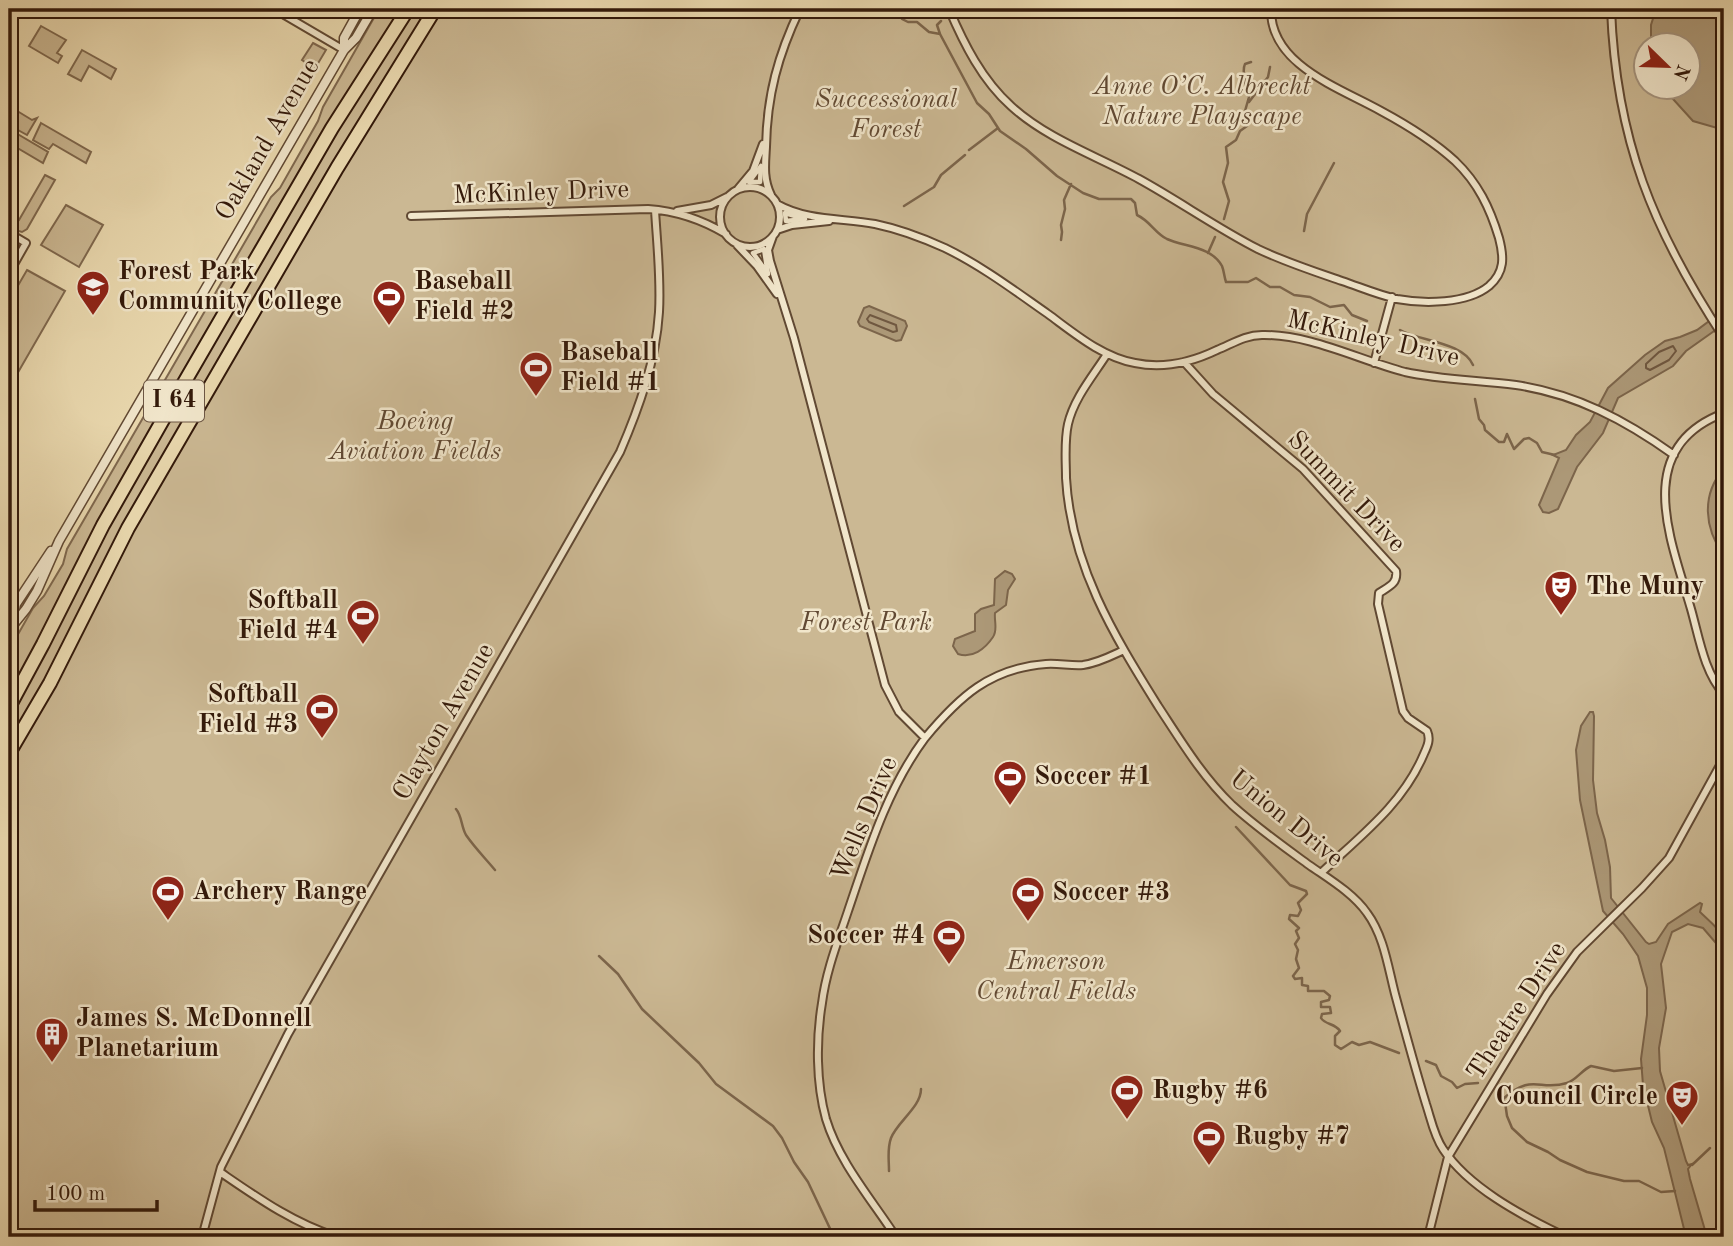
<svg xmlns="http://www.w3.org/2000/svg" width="1733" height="1246" font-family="'Old Standard TT',serif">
<rect width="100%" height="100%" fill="#ead9af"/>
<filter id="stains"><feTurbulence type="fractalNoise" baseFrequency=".00286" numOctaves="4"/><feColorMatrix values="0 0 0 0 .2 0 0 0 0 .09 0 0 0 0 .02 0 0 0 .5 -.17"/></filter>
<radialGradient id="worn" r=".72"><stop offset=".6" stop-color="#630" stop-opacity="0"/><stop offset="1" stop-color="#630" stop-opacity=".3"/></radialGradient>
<path fill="#cbb893" stroke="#7f684e" stroke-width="2" fill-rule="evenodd" d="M379 9H1724V1237H9V650L33 608 44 596 63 564 67 549 271 197 280 188 318 121 323 107ZM1646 46H1688V88H1646Z
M41 26 66 40 57 53 62 56 58 63 29 46Z
M313 43 326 50 295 102 286 113 283 111 309 65 302 60Z
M82 50 116 69 111 79 89 66 81 81 68 74Z
M9 106 32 120 37 118 27 135 9 125Z
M41 123 91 152 86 163 53 144 49 149 33 140Z
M9 129 48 152 43 163 9 143Z
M45 175 55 180 27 229 22 232 15 230 14 218 19 220Z
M66 205 103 225 79 267 41 245Z
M27 270 65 291 9 388V301Z"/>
<path fill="#ac9877" stroke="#7c654b" stroke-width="2" d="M1656 9H1724V130L1693 121 1663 88H1688V46L1651 45V25Z
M869 306 905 321 907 326 901 340 896 341 860 326 858 322 864 308Z
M1724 310V324L1686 351 1673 366 1618 398 1603 433 1577 467 1558 509 1549 513 1543 512 1539 505 1559 458 1553 455 1566 450 1576 435 1590 422 1608 388 1645 355 1665 341 1680 337 1697 330Z
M1724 468V556C1704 528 1701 495 1724 468Z
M1005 571 1012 574 1015 579 1008 590 1006 605 995 613C994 621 998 630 993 637 985 649 972 659 958 654L953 646 955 639 975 631V614L981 609 994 605 995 579Z
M1590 712H1593L1594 716 1593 780 1597 813 1605 840 1610 867 1611 898 1646 942 1649 944 1656 942 1668 924 1700 903 1702 904 1700 912C1709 920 1715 926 1724 936V949H1721L1703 928 1688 924 1672 932 1661 964 1666 1008 1659 1048 1660 1071 1686 1161 1688 1165 1692 1164 1688 1169 1690 1179 1707 1237H1686L1664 1148 1652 1122 1643 1085 1641 1059 1647 1015V988L1638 956 1623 934 1603 911 1580 800 1576 750 1581 726Z"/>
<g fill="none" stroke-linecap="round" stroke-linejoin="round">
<path stroke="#705840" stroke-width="2" d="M870 315 896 325 897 331 893 332 869 322 867 319Z
M1673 346 1676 351 1669 360 1650 370 1646 368V364L1659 352Z"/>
<path stroke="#7c654b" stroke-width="2.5" d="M904 9 902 19 908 22H917L929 32 940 34 977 103 989 114 1000 131 1026 149 1057 176 1083 193 1099 199H1131L1135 203 1137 215C1150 221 1155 233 1167 239 1184 247 1211 246 1222 266 1224 271 1224 276 1226 282H1248L1256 278 1270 287H1280L1294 295 1310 297 1330 307 1344 305 1352 315 1367 321
M940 34 937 25 941 21
M1249 102 1268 77 1270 67
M969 150 998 128
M904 206 934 187 941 175 965 155
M1224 219 1229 201 1223 182 1228 163 1226 147 1236 140 1240 131 1247 126 1245 111 1249 97 1245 91C1247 82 1241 72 1245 64L1251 62
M1304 231 1307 214 1334 163
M1061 240 1062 232 1061 225 1065 209 1064 200 1071 184
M1208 253 1215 237
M1400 330C1419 341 1463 342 1473 365
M1475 399 1479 419 1484 425 1485 430 1499 442H1504L1507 434 1514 449 1524 439 1529 438 1537 443 1542 452 1555 455
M456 809C462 816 461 826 466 835 475 848 485 858 495 870
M1236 827 1290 885 1306 891 1307 894 1298 903 1301 910 1298 916 1290 915 1289 919 1299 928 1296 931 1299 938 1295 944 1298 950 1296 959 1299 968 1293 976 1295 979 1302 978V985L1308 986V991H1324L1330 996 1329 1000 1321 1002V1007H1330L1331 1013 1322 1014 1321 1018C1325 1025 1335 1023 1340 1031L1335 1036V1045L1341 1049 1352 1042 1359 1045 1370 1042 1399 1053
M599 956 618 974 642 1009 699 1063 716 1084 773 1126 782 1138 794 1162 808 1182 834 1237
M1426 1061 1436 1065 1441 1076 1452 1082 1457 1088 1465 1084 1478 1083
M1501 1098 1505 1102 1507 1116 1512 1128 1527 1142 1548 1152 1560 1160 1587 1172 1624 1181H1639L1661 1192 1675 1191
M1503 1099C1533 1072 1539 1092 1567 1083 1576 1080 1582 1070 1591 1066L1614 1071 1642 1068
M1692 1165 1710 1148
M889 1171C889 1159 887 1149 891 1138 897 1122 921 1107 921 1089"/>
<defs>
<path id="pedestrian" d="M761 166 760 182H749Z
M785 213 805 219 786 221Z
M764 249 768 274 753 253Z"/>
<path id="minor" d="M274 9 344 50
M949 9C964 44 982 80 1011 106 1047 139 1097 156 1139 179 1179 201 1217 228 1258 249 1285 262 1313 271 1342 281 1360 287 1378 295 1397 299 1424 304 1467 304 1489 286 1505 272 1504 257 1499 238 1490 208 1478 183 1455 161 1433 141 1407 125 1381 111 1340 88 1270 65 1271 9
M1611 9C1616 140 1653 230 1724 338
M720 217a30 30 0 1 1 60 0a30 30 0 1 1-60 0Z
M738 189 753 171 763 144
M771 195C763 179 765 164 766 147 767 95 778 55 800 9
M777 204C807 221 843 218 875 224 899 229 923 238 945 248 982 266 1015 291 1048 314 1074 333 1102 357 1135 363 1163 369 1192 362 1217 350 1232 344 1245 335 1262 335 1310 334 1359 360 1405 372 1441 380 1479 380 1516 385 1576 394 1625 420 1674 455
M677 211 711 205 727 197
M411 216 648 209C677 211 701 219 726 234
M777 230 792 225 829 221
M9 233 26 243 9 273
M773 236 768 250 770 261 794 338 885 685 899 712 925 738C887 789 868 852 848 911 838 941 826 971 822 1003 816 1039 816 1083 826 1119 839 1162 872 1200 896 1237
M737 245 757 266 777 294
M1107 354C1093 376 1074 398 1068 424 1064 442 1066 461 1066 478 1071 565 1113 634 1158 706 1181 741 1202 776 1232 805 1256 827 1283 846 1309 865 1329 879 1353 893 1367 913 1384 936 1388 967 1395 994 1405 1031 1415 1068 1426 1104 1431 1119 1434 1136 1443 1149 1468 1187 1521 1215 1560 1234
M1184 362 1213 394 1303 469 1396 571C1398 584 1388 587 1379 593L1378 604 1403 711 1408 718 1427 731C1431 740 1427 747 1423 756 1402 805 1359 837 1321 873
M1374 363 1392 297
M1724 413C1631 448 1671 540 1691 609 1699 637 1704 672 1724 694
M925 738C959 697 990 668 1046 664 1058 663 1071 666 1083 665 1098 663 1111 656 1124 650
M220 1172C258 1198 293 1223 337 1237
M202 1237 221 1167 288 1034 620 452C639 408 656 361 659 312 661 278 657 244 655 210
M1428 1237 1448 1157 1547 994 1577 952 1642 888 1669 858 1724 758
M1513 1237 1560 1234 1580 1237"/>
<path id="tertiary" d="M344 50V38L360 9
M12 623 16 604 51 551
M9 630 26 609 37 591 59 541 344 50 356 38 373 9"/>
<path id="motorway" d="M9 707 43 644 103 525 177 395 332 128 408 9
M9 753 50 683 128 528 337 168 435 9"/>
</defs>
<use href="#pedestrian" stroke="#614933" stroke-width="8"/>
<use href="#minor" stroke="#614933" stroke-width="10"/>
<use href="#tertiary" stroke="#614933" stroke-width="11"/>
<use href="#motorway" stroke="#33190a" stroke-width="16"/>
<use href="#pedestrian" stroke="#f1e6cb" stroke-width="4.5"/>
<use href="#minor" stroke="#f1e6cb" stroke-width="6"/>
<use href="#tertiary" stroke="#f1e6cb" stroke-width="8"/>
<use href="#motorway" stroke="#ead9af" stroke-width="12"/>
</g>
<defs>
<symbol id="university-pin" viewBox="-11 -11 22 30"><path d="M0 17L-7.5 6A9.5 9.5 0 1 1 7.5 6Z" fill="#8f2418" stroke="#f1e6cb"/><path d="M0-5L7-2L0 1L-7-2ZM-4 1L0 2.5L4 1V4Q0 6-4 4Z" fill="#fff"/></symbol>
<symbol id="stadium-pin" viewBox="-11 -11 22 30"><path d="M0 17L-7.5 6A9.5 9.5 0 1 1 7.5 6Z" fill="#8f2418" stroke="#f1e6cb"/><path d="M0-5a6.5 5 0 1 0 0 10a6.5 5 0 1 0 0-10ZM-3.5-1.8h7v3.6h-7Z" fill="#fff"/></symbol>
<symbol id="theatre-pin" viewBox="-11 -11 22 30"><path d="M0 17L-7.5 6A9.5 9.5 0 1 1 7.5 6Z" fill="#8f2418" stroke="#f1e6cb"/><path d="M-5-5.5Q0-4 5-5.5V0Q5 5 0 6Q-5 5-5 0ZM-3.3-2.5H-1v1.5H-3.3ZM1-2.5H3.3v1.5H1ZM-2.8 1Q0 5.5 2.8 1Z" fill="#fff"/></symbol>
<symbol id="building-pin" viewBox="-11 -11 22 30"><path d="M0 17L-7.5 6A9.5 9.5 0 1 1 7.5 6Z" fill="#8f2418" stroke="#f1e6cb"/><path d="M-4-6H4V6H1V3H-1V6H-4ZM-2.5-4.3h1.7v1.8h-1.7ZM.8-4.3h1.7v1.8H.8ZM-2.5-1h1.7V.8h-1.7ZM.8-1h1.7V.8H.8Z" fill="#fff"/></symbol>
</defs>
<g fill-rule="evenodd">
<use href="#university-pin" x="74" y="268" width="38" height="52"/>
<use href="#stadium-pin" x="370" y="278" width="38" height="52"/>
<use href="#stadium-pin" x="517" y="349" width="38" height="52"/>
<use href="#theatre-pin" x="1542" y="568" width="38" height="52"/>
<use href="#stadium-pin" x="344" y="597" width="38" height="52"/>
<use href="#stadium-pin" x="303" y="691" width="38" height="52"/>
<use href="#stadium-pin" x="991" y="758" width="38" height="52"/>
<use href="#stadium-pin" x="149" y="873" width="38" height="52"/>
<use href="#stadium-pin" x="1009" y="874" width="38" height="52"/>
<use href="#stadium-pin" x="930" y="917" width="38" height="52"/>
<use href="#building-pin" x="33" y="1015" width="38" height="52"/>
<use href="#stadium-pin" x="1108" y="1072" width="38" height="52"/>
<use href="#theatre-pin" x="1663" y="1078" width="38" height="52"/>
<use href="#stadium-pin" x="1190" y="1118" width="38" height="52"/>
</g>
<g text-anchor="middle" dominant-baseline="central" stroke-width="5" stroke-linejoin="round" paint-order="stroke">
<rect fill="#f1e6cb" stroke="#6c5644" stroke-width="2" x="144" y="380.5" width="60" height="41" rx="5"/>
<g font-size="24" font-weight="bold" fill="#33190a">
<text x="174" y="401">I 64</text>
</g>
<g font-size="26" font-style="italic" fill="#614933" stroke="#f1e6cb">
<text x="1202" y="87">Anne O’C. Albrecht<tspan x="1202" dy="30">Nature Playscape</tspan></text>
<text x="886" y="100">Successional<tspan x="886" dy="30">Forest</tspan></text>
<text x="415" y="422">Boeing<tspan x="415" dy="30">Aviation Fields</tspan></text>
<text x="866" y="623">Forest Park</text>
<text x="1056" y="962">Emerson<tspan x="1056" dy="30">Central Fields</tspan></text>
</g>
<g font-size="26" fill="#33190a" stroke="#f1e6cb">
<text transform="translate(268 140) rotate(-60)">Oakland Avenue</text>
<text transform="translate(541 193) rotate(-2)">McKinley Drive</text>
<text transform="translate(1373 339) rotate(13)">McKinley Drive</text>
<text transform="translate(1346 492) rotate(46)">Summit Drive</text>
<text transform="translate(444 722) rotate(-60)">Clayton Avenue</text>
<text transform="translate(865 819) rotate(-67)">Wells Drive</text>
<text transform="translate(1286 819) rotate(39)">Union Drive</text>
<text transform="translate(1517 1011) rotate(-57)">Theatre Drive</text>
</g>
<g font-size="26" font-weight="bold" fill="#33190a" stroke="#f1e6cb" text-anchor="start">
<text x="118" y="272">Forest Park<tspan x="118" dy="30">Community College</tspan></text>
<text x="414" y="282">Baseball<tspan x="414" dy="30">Field #2</tspan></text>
<text x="560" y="353">Baseball<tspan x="560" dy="30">Field #1</tspan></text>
<text x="1586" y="587">The Muny</text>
<text x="338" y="601" text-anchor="end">Softball<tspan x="338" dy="30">Field #4</tspan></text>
<text x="298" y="695" text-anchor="end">Softball<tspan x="298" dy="30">Field #3</tspan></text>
<text x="1034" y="777">Soccer #1</text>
<text x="192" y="892">Archery Range</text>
<text x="1052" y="893">Soccer #3</text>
<text x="925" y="936" text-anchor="end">Soccer #4</text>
<text x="76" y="1019">James S. McDonnell<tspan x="76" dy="30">Planetarium</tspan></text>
<text x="1152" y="1091">Rugby #6</text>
<text x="1658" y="1097" text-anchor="end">Council Circle</text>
<text x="1234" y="1137">Rugby #7</text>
</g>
</g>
<rect width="1733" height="1246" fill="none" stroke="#ead9af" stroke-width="35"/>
<rect x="10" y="10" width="1712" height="1225" fill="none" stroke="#33190a" stroke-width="3.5"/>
<rect x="18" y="18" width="1698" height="1211" fill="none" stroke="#33190a" stroke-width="2"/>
<g transform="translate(1667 66) rotate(113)"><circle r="33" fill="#f1e6cb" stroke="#a5947e" stroke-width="2"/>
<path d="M0-5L12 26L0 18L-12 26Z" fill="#8f2418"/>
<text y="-10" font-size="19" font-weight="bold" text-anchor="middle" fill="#33190a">N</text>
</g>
<path d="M35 1200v10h122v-10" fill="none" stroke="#33190a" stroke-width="3.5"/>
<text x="46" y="1200" font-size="21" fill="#33190a" stroke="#f1e6cb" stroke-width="5" paint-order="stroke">100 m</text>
<rect width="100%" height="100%" filter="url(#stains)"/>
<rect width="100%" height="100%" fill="url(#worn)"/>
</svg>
